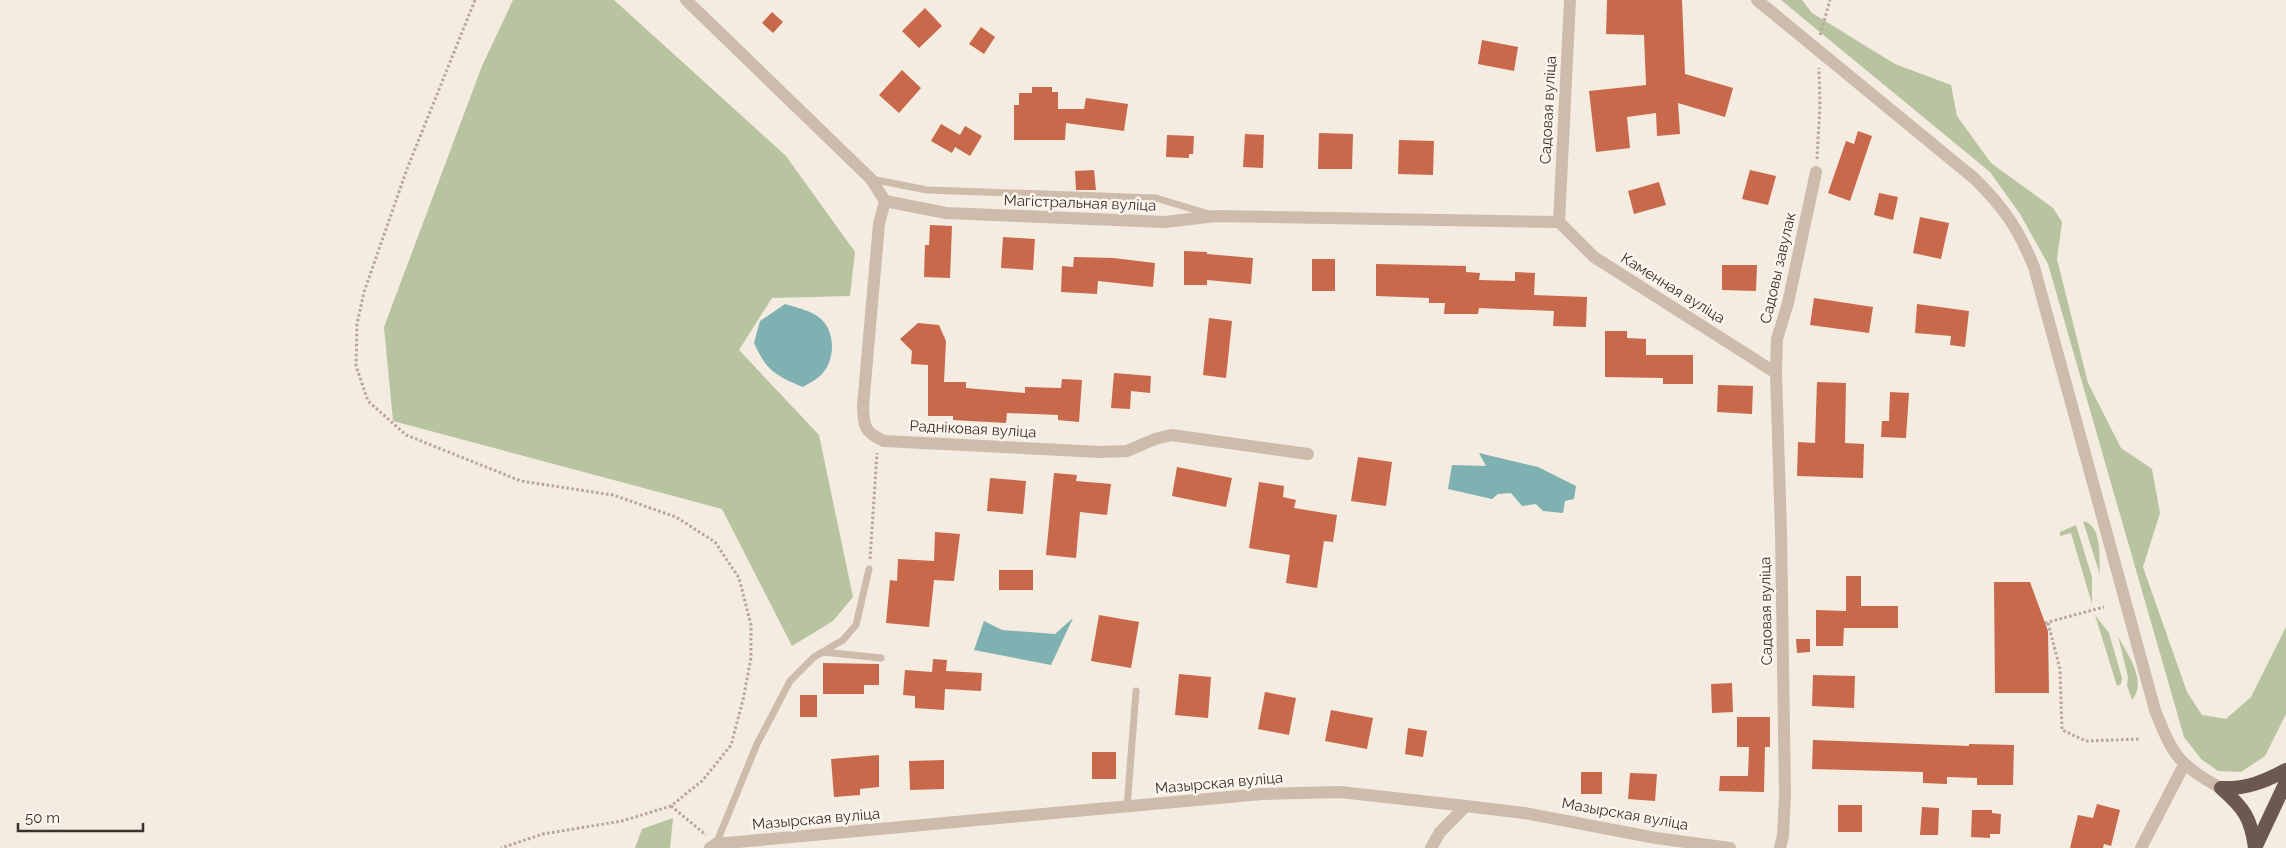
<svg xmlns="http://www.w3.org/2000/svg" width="2286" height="848" font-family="Raleway,sans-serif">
<rect width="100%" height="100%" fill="#f4ebe1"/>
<path fill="#b8c4a0" d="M513 0H614L786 156 855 252 850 296 772 298 739 350 819 435 853 597 833 621 792 646 722 509 393 421 384 327 482 66Z
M1781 0H1802L1812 13 1895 64 1951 85 1957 116 1991 163 2053 208 2062 222 2057 259 2088 383 2121 448 2152 469 2160 513 2143 567 2187 692 2202 715 2226 719 2251 697 2286 627V714L2265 756 2241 772 2218 771 2201 759 2184 737 2048 264 2020 214 1990 172Z
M2083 521C2103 525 2099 559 2100 575Z
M2076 525 2092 577V604L2071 533 2060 536V532Z
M2095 615 2109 633 2122 678 2121 684 2117 686Z
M2118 636C2127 654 2148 681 2132 700L2127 685 2128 677Z
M673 818 670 848H635L642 829Z"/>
<path fill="#7fb0b2" d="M785 304C795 307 813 311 821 319 836 333 835 360 822 374 818 379 809 383 803 387 775 375 767 371 754 343L760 321Z
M1479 453 1538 467 1576 486 1574 499 1565 501 1563 513 1543 511 1536 504 1522 506 1511 493 1498 494 1492 499 1448 489 1452 465 1486 466Z
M1073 618 1051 665 974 650 984 621 1002 630 1055 634Z"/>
<path fill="#c8694b" d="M1607 0H1682L1685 74 1733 88 1725 117 1678 103 1680 134 1657 136 1656 113 1627 117 1630 148 1596 152 1589 91 1646 85 1644 35 1606 34Z
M925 8 942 26 919 48 902 31Z
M772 12 783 22 773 33 762 23Z
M981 27 995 37 984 54 969 44Z
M1482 40 1518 47 1514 71 1478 64Z
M902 70 921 88 899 113 879 95Z
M1032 87H1052V92H1058V109H1084L1086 98 1128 104 1124 131 1066 123 1065 140H1014V105H1019V93H1032Z
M941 124 960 135 965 126 982 136 970 156 955 147 952 153 931 141Z
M1858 131 1872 136 1850 201 1828 193 1846 141 1854 144Z
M1319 133 1353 134 1352 169H1318Z
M1245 134 1264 135 1263 168 1243 167Z
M1167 135 1194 136 1193 154H1189V158L1166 157Z
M1399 140 1434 141 1433 175 1398 174Z
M1094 170 1096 190H1076L1075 171Z
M1750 170 1776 176 1768 205 1742 199Z
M1659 182 1666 205 1634 214 1628 191Z
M1879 193 1898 197 1893 220 1874 215Z
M1920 217 1949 223 1941 259 1913 253Z
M930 225 952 226 950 278 924 277 925 245H929Z
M1003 237 1035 239 1033 270 1001 268Z
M1184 251 1207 252V254L1253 258 1251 284 1207 280V285H1184Z
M1074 257 1113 258 1155 263 1153 287 1098 281 1097 294 1061 292 1062 266 1073 267Z
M1312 259H1335V291H1312Z
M1376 264 1466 266V272L1480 273 1479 280 1515 281V272L1535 273 1534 295 1587 297 1586 327 1553 326 1554 311 1479 308 1478 314H1444L1445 303H1429V298L1376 296Z
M1722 265H1757L1756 291 1722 290Z
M1814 298 1873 307 1869 333 1810 325Z
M1917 304 1969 311 1965 347 1950 345 1951 336 1915 333Z
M1209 318 1232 321 1226 378 1203 375Z
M918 323 939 325 946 341 944 382H966V388L1025 393V387L1061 388 1062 379 1082 380 1079 422 1058 420V415L1007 413 1006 423 953 420V416H928V365L911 364 912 351 900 339Z
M1605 331H1627V338L1646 339V355H1693V384H1663V378L1605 377Z
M1114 373 1151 376 1150 393 1131 391 1130 409 1111 408Z
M1817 382 1846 383 1845 443 1864 444 1863 478 1797 476 1798 442 1815 443Z
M1718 385 1753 386 1752 414 1717 412Z
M1890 392 1909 393 1906 438 1881 437 1882 421H1889Z
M1358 457 1392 462 1386 506 1351 501Z
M1177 467 1232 478 1226 507 1172 496Z
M1054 473 1077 475 1076 481 1111 484 1107 515 1080 512 1076 558 1046 555Z
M990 478 1026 481 1023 514 987 511Z
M1259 482 1284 486 1283 497 1296 500 1294 508 1337 515 1333 542 1324 541 1317 588 1286 583 1290 555 1249 548Z
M935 532 960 534 954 581 934 580 929 627 886 623 890 580 897 581 898 559 934 561Z
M999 570H1033V590H999Z
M1846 576H1861V606H1898V628H1844L1843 646H1816V610L1846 611Z
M1994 582H2030L2048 631 2049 693H1995Z
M1099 615 1139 622 1131 668 1091 661Z
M1796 639H1810V652L1797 653Z
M933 659 947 660 946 671 982 673 981 691 945 689 944 710 915 708V696L903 695 905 670 932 672Z
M823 663 879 664V685H864V694H823Z
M1179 674 1211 677 1208 718 1175 715Z
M1813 675 1855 676 1854 708 1812 706Z
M1732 683 1733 712 1712 713 1711 684Z
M1265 692 1296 698 1289 735 1258 729Z
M800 695H817V717H800Z
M1331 710 1373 718 1367 749 1325 741Z
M1737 717H1770V747H1765L1764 792 1719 791 1720 776H1748L1749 747H1737Z
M1408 728 1427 731 1423 757 1405 754Z
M1813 740 1969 746V744L2014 745 2013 785H1977V778L1947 777V784L1923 783V772L1812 769Z
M1092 752H1116V779H1092Z
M879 755V787L860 789V795L834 797 831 759Z
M944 760V789L910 790 909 761Z
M1581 772H1602V794H1581Z
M1630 773 1657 774 1655 801 1628 799Z
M2097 804 2120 810 2111 846 2104 844 2103 848H2070L2078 815 2093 818Z
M1838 805H1862V832H1838Z
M1922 807 1939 808 1938 835H1920Z
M1972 810H1992V813L2001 814 2000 834H1990V838L1971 837Z"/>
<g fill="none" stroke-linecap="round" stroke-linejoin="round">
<path stroke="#b9a596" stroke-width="3" stroke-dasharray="2.5 2.5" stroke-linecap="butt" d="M475 0 407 169 364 292 357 324 356 366 368 401 406 435 521 481 613 495 676 517 715 542 739 578 751 625V658L743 700 731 745 703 780 671 806 622 821 543 834 501 848
M1820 35 1830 0
M1817 159 1820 104 1819 68
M870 559 877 453
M2045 623 2104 607
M2048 623 2060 669 2062 730 2086 741 2140 739
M671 806 706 835"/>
<path stroke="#cdbbac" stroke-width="7" d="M871 179 927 190 1156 198 1209 214
M823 652 881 658
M1127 807 1136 691
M716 844 757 744 790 681 814 657 843 640 856 625 869 569"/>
<path stroke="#cdbbac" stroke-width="12" d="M686 0 871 179 885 201 946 213 1165 222 1216 216 1559 222
M885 201 879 224 863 406C864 427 864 432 884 441L1101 452 1127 451 1155 439 1171 435 1308 454
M1559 222 1594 257 1776 373
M1559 222 1570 0
M710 848 716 844 1262 794 1340 792 1466 806 1524 813 1656 838 1730 848
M1431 848 1440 832 1466 806
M1780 848 1783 836 1785 795 1781 532 1776 373 1777 339 1788 303 1816 172
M2141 848 2184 765"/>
<path stroke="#cdbbac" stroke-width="12" d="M1757 0 1975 179C2004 208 2018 228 2034 267L2155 710C2172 754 2179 766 2221 788"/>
<path stroke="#6c584f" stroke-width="14" d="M2221 788C2244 808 2251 818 2255 848
M2221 788C2246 789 2264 782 2286 770
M2255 848 2286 782"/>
</g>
<g text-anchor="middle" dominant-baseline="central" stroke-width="5" stroke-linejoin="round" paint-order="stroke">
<g font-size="15" fill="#3b302b" stroke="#fbf5ee">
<text transform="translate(1548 110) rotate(-87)">Садовая вуліца</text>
<text transform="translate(1080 203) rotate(2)">Магістральная вуліца</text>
<text transform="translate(1778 268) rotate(-77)">Садовы завулак</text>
<text transform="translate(1673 288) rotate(32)">Каменная вуліца</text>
<text transform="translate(973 429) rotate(3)">Радніковая вуліца</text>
<text transform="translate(1766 611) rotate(-91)">Садовая вуліца</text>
<text transform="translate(1219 783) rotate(-5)">Мазырская вуліца</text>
<text transform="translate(1625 814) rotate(10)">Мазырская вуліца</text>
<text transform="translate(816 819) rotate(-5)">Мазырская вуліца</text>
</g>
</g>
<path d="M18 823v8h125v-8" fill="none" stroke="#3b302b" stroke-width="2.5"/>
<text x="25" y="823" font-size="15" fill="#3b302b" stroke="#fbf5ee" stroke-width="4" paint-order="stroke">50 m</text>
</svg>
